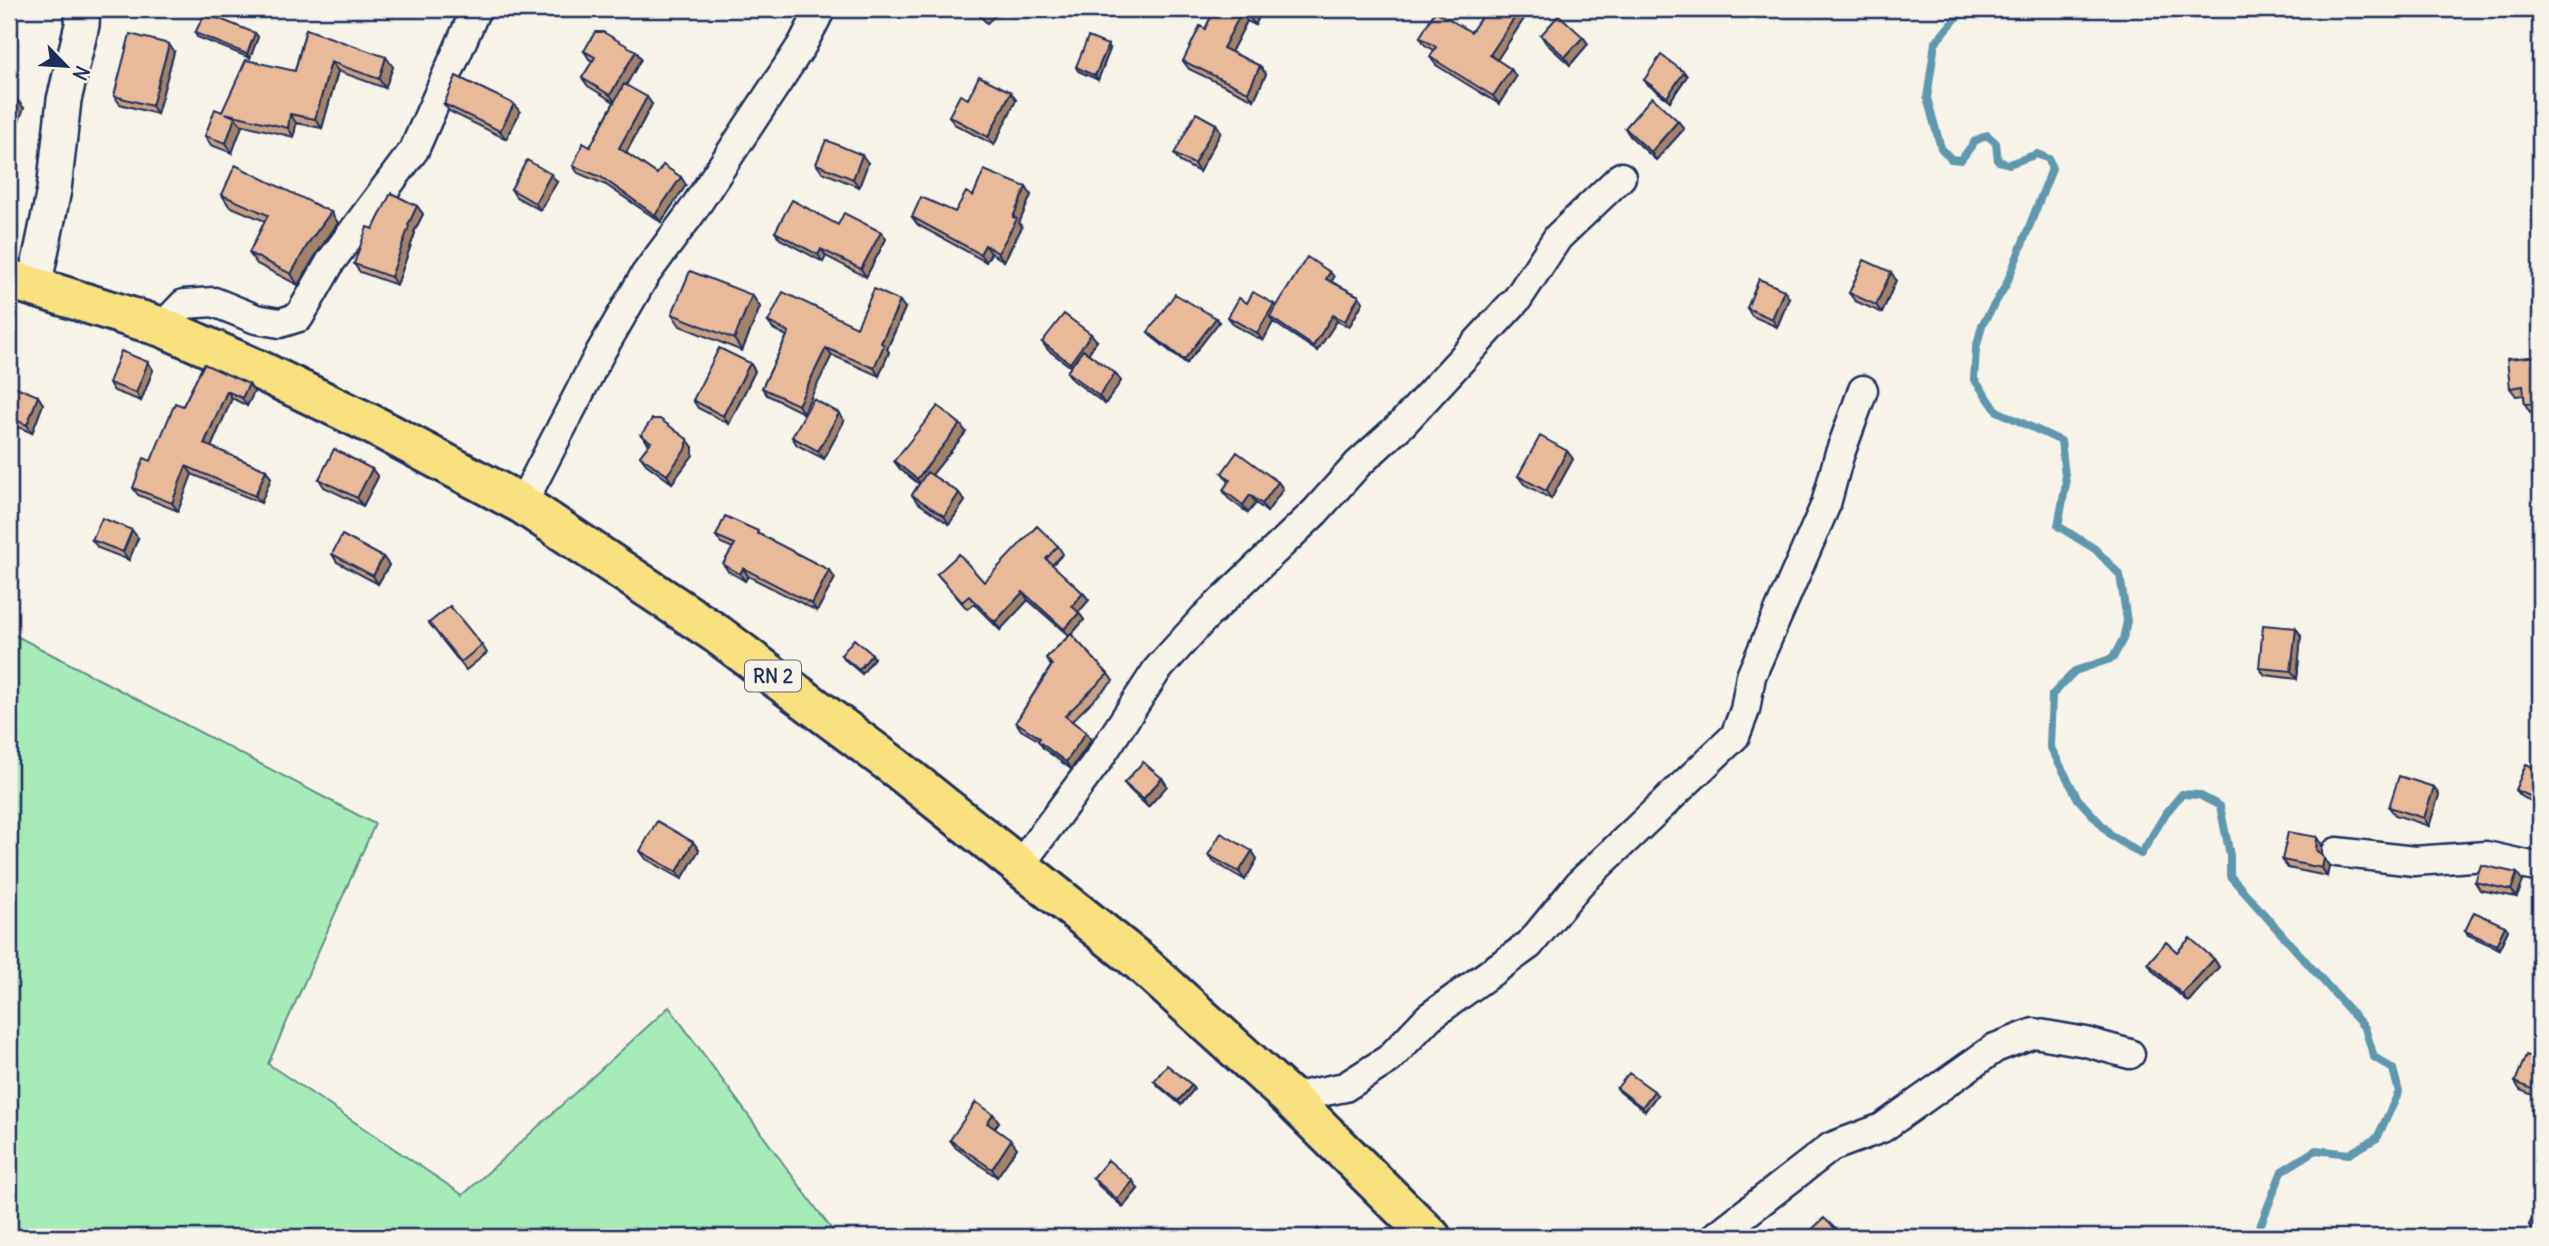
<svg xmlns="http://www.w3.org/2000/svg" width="2549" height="1246" font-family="Delius,sans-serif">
<rect width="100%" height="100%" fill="#f7f3e8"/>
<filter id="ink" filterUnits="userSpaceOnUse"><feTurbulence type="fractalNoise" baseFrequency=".0143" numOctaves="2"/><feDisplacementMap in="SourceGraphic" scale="14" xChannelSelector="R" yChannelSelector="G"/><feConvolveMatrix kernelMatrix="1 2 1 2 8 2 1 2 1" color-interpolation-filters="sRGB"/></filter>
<g filter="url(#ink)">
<path fill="#a7ecb8" stroke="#618e8b" stroke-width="2" d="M9 632 375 824 268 1064 463 1195 669 1007 837 1237H9Z"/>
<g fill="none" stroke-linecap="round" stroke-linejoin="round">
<path stroke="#5f98ae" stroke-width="8" d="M1991 9 1963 10 1935 43 1927 98 1941 148 1951 159 1961 160 1975 141 1987 135 1996 143 1998 161 2009 164 2037 154 2049 159 2052 169 2006 285 1982 325 1976 349 1974 379 1997 411 2061 441 2066 484 2058 526 2095 549 2120 575 2127 621 2123 639 2113 658 2075 671 2052 695 2050 746 2078 799 2112 836 2141 854 2166 813 2182 794 2199 795 2220 806 2230 855V876L2365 1028 2374 1057 2393 1069 2399 1092 2377 1138 2349 1154 2316 1150 2282 1171 2259 1229 2261 1237"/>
<defs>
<path id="minor" d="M162 327 184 304 214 302 256 319 280 323 299 317 331 261 414 150 476 9
M522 504 600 353 645 275 691 213 802 45 821 9
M2337 852 2414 861 2486 856 2540 868
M1020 865 1098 760 1157 670 1204 618 1315 512 1358 464 1402 424 1518 298 1558 237 1621 177
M1290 1098 1345 1087 1389 1059 1429 1017 1529 945 1579 884 1735 736 1745 710 1751 676 1826 504 1839 456 1863 390
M1715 1237 1831 1147 1882 1128 1995 1048 2034 1033 2086 1042 2130 1054"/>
<path id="tertiary" d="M34 287 54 190 64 100 82 25 83 9"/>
<path id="primary" d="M9 279 162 327 259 370 375 426 522 504 717 634 895 767 1140 962 1290 1098 1431 1237"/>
</defs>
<use href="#minor" stroke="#1b2f5e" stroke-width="33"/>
<use href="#tertiary" stroke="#1b2f5e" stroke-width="38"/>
<use href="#primary" stroke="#1b2f5e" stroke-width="44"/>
<use href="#minor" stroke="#f7f3e8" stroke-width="28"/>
<use href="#tertiary" stroke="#f7f3e8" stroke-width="33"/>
<use href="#primary" stroke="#fae180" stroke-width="38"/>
</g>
<path fill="#c8a084" stroke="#1b2f5e" stroke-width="2" d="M973 9H1002L987 23Z
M1215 9H1263L1255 25 1247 21 1231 52 1260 66 1266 74 1254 100 1189 69 1183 61 1205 29Z
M1487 9H1527L1529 11 1497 60 1511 69 1516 77 1499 104 1436 65 1430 57 1434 50 1425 45 1420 37 1471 32Z
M306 29 393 67 385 88 338 71 322 128 296 123 294 137 240 124 242 126 232 153 211 145 205 136 222 112 295 71Z
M195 33H255L258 37 250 58 197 37Z
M1541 35 1583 37 1588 44 1570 65 1546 43Z
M1110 49 1098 80 1078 71 1076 67Z
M584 51H636L641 59 626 85 652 104 626 153 657 174 686 185 661 222 606 185 578 173 573 166 590 147 614 102 588 86 582 78 593 61 589 59Z
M174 52 157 114 120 104 114 96Z
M1684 72 1687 76 1670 101 1647 84 1644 80Z
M968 99 1016 100 994 145 954 124 949 116Z
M444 104 520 112 506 139 449 111Z
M1678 121 1684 129 1656 160 1630 136 1625 128Z
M1216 124 1221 132 1199 172 1180 162 1174 154Z
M868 163 859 187 822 172 816 164Z
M557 182 540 210 516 197 511 189Z
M222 195 338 223 317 253 298 285 257 264 249 253 265 221 229 206Z
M1031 195 1019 223 1022 227 1004 261 991 253 986 262 918 225 912 217 955 212 973 196Z
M417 206 423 214 414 232 415 233 397 285 360 272 354 264 373 229Z
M838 225 881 232 886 239 866 277 826 256 823 262 780 239 775 232Z
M1330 272 1334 277 1331 282 1359 296 1363 302 1349 327 1337 321 1317 351 1273 322 1263 341 1234 325 1228 317 1247 303 1274 304 1276 307Z
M1896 280 1882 313 1855 301 1849 293Z
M752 295 760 307 742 351 680 326 672 314Z
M1789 298 1777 327 1752 316 1747 308Z
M905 308 887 349 889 352 879 376 832 355 803 413 767 395 762 388 787 336 773 329 768 322 857 327Z
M1216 318 1219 322 1186 364 1151 336 1148 332Z
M1097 341 1088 353 1121 381 1105 404 1073 380 1067 372 1071 367 1048 350 1042 342Z
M2540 356V411L2530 412 2525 404 2524 395 2516 396 2510 388Z
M148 362 153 370 141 401 114 391 109 383Z
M750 363 755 371 729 424 698 408 693 400Z
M204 364 254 392 247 406 232 398 211 447 266 470 271 478 261 503 192 474 178 511 138 495 133 488 151 461 183 406Z
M9 384 43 404 32 433 9 423Z
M844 421 824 459 797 445 792 437Z
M960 424 966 432 932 475 959 493 965 501 949 524 917 502 912 495 919 484 900 469 894 461Z
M641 435 693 447V455L672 483 646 464 640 456 649 444Z
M1567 451 1573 459 1551 499 1524 484 1518 476Z
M372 469 378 477 363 506 324 487 319 479Z
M1222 473 1278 482 1283 489 1267 512 1256 503 1248 513 1228 498 1223 490 1229 482Z
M761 535 835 578 817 611 748 576 745 581 728 571 723 564 733 548 721 543 716 536Z
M138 538 129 560 98 548 92 540Z
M1058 546 1063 554 1052 565 1083 593 1089 600 1078 612 1084 620 1071 635 1108 674 1113 681 1072 721 1091 740 1071 769 1043 748 1038 740 1021 730 1016 722 1051 666 1046 658 1069 636 1028 600 1000 630 974 604 967 609 937 574 984 582Z
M332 554 383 557 389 565 378 584 337 562Z
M429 623 482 645 487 653 466 670Z
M2296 628 2301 636 2297 679 2265 675 2259 668Z
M872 654 874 658 862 674 844 659 841 655Z
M2540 770V805L2520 796 2515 790Z
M1162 778 1167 786 1148 807 1130 790 1124 783Z
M2434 787 2439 795 2429 826 2395 815 2389 807Z
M693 842 699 850 682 879 646 859 640 851Z
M2322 845V856L2329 866 2327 876 2288 868 2282 860Z
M1252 851 1257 859 1245 880 1214 862 1208 855Z
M2523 881 2517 897 2480 890 2475 882Z
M2505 926 2508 930 2499 949 2468 935 2465 931Z
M2214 959 2219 967 2188 1002 2153 971 2148 963Z
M2540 1057V1098L2520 1090 2515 1082 2539 1060Z
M1154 1081 1192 1085 1194 1089 1181 1105 1157 1085Z
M1617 1088 1657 1095 1645 1111 1620 1092Z
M993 1114 999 1122 994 1128 1017 1148 997 1177 956 1148 950 1140Z
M1093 1178 1138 1189 1123 1207 1099 1186Z
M2540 1205V1237L2534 1233 2529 1225Z"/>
<path fill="#a3826b" stroke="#1b2f5e" stroke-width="2" d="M1253 9H1263L1255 25 1249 17Z
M1520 9H1527L1529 11 1495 63 1490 55Z
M1241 13 1247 21 1229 56 1223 48Z
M255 33 258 37 250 58 247 54Z
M1583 37 1588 44 1570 65 1565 57Z
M169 44 174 52 157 114 152 106Z
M1108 45 1110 49 1098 80 1095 76Z
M636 51 641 59 616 103 610 95Z
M386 57 393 67 385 88 379 79Z
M331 62 338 71 322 128 315 119Z
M1260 66 1266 74 1254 100 1248 92Z
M1511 69 1516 77 1499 104 1493 96Z
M1684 72 1687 76 1670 101 1667 97Z
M1011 92 1016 100 994 145 988 137Z
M647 97 652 104 625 155 619 148Z
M18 101 24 108 13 137 9 131V125Z
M514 104 520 112 506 139 500 131Z
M290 114 296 123 294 137 288 128Z
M235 117 242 126 232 153 226 143Z
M1678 121 1684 129 1656 160 1651 152Z
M1216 124 1221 132 1199 172 1194 164Z
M862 155 868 163 859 187 853 179Z
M551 174 557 182 540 210 535 203Z
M681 177 686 185 661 222 655 215Z
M1026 187 1031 195 1019 223 1022 227 1004 261 998 253Z
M417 206 423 214 414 232 415 233 397 285 391 277 408 225Z
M331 212 338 223 317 253 298 285 291 274 309 242Z
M881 232 886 239 866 277 861 269Z
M985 245 991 253 986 262 980 254Z
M821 249 826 256 823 262 818 255Z
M1330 272 1334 277 1330 284 1326 279Z
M1891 272 1896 280 1882 313 1876 305Z
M1784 290 1789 298 1777 327 1772 319Z
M752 295 760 307 742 351 734 339Z
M1359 296 1363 302 1349 327 1345 321Z
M900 301 905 308 887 349 889 352 879 376 874 368 881 343Z
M1274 304 1279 312 1270 317 1273 322 1263 341 1257 333Z
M1333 315 1337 321 1317 351 1313 346Z
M1216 318 1219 322 1186 364 1184 360Z
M9 322 12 326 9 333Z
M1091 334 1097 341 1076 371 1070 363Z
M826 348 832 355 803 413 798 405Z
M148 362 153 370 141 401 136 393Z
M750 363 755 371 729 424 723 416Z
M1115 373 1121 381 1105 404 1099 396Z
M249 384 254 392 247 406 242 398Z
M227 391 232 398 209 452 204 444Z
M38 396 43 404 32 433 27 425Z
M839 413 844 421 824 459 818 451Z
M960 424 966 432 922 487 917 479Z
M687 439 693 447V455L672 483 667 475Z
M1567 451 1573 459 1551 499 1546 491Z
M186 466 192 474 178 511 172 503Z
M372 469 378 477 363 506 357 498Z
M266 470 271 478 261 503 255 496Z
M1278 482 1283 489 1267 512 1262 504Z
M959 493 965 501 949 524 944 516Z
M1250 495 1256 503 1248 513 1243 505Z
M132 530 138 538 129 560 123 552Z
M383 557 389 565 378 584 373 576Z
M743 568 748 576 745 581 740 574Z
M829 570 835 578 817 611 812 604Z
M1023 592 1028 600 1000 630 995 622Z
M1083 593 1089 600 1077 614 1072 606Z
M1079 613 1084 620 1069 637 1064 629Z
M2296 628 2301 636 2297 679 2291 671Z
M872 654 874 658 862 674 859 670Z
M1086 732 1091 740 1071 769 1066 762Z
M1162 778 1167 786 1148 807 1143 799Z
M2434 787 2439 795 2429 826 2424 818Z
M2317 837 2322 845V858L2316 850Z
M693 842 699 850 682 879 677 872Z
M1252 851 1257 859 1245 880 1239 872Z
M2324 858 2329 866 2327 876 2322 868Z
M2517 873 2523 881 2517 897 2511 890Z
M2505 926 2508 930 2499 949 2496 945Z
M2214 959 2219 967 2188 1002 2182 994Z
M1192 1085 1194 1089 1181 1105 1178 1101Z
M1654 1091 1657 1095 1645 1111 1642 1107Z
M993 1114 999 1122 992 1131 987 1123Z
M1011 1140 1017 1148 997 1177 992 1169Z
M1133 1181 1138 1189 1123 1207 1117 1199Z"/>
<path fill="#e9ba99" stroke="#1b2f5e" stroke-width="2" d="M976 9H988L981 15Z
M1215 9H1253L1249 17 1241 13 1223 48 1260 66 1248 92 1183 61 1200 26 1205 29Z
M1487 9H1520L1490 55 1511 69 1493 96 1430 57 1436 47 1420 37 1435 11 1471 32Z
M205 13 255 33 247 54 195 33Z
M1559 15 1583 37 1565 57 1541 35Z
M306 29 386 57 379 79 331 62 315 119 290 114 288 128 225 113 235 117 226 143 205 136 215 109 222 112 246 60 295 71Z
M595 32H603L636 51 610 95 582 78 595 57 584 51Z
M130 34 169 44 152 106 114 96Z
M1088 37 1108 45 1095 76 1076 67Z
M1661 55 1684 72 1667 97 1644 80Z
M456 76 514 104 500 131 444 104Z
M979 76 1011 92 988 137 949 116 960 95 968 99Z
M624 84 647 97 619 148 657 174 663 165 681 177 655 215 601 177 573 166 583 143 590 147Z
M9 97 18 101 9 125Z
M1652 97 1678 121 1651 152 1625 128Z
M1196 113 1216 124 1194 164 1174 154Z
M826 140 862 155 853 179 816 164Z
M527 160 551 174 535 203 511 189Z
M235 165 331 212 309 242 291 274 249 253 268 215 222 195Z
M984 170 1026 187 1013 217 1017 219 998 253 985 245 980 254 912 217 921 197 955 212 966 192 973 196Z
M391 193 417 206 408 225 409 226 391 277 354 264 367 227 373 229Z
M792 200 838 225 844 213 881 232 861 269 821 249 818 255 775 232Z
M1307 257 1330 272 1326 279 1359 296 1345 321 1333 315 1313 346 1270 317Z
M1864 260 1891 272 1876 305 1849 293Z
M690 271 752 295 734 339 672 314Z
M1759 279 1784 290 1772 319 1747 308Z
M874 289 900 301 881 343 884 345 874 368 826 348 798 405 762 388 789 332 768 322 783 292 857 327Z
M1253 292 1274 304 1257 333 1228 317 1239 298 1247 303Z
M1175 294 1216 318 1184 360 1148 332Z
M1064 314 1091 334 1070 363 1042 342Z
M719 348 750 363 723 416 693 400Z
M1083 350 1115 373 1099 396 1067 372Z
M121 351 148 362 136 393 109 383Z
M2540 356V403L2525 404 2523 386 2510 388 2507 359Z
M204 364 249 384 242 398 227 391 204 444 266 470 255 496 186 466 172 503 133 488 144 458 151 461 175 403 183 406Z
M9 384 38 396 27 425 9 417Z
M813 399 839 413 818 451 792 437Z
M938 406 960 424 917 479 894 461Z
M652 419H660L687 439V447L667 475 640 456 651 442 641 435Z
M1540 436 1567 451 1546 491 1518 476Z
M334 449 372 469 357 498 319 479Z
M1237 452 1278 482 1262 504 1250 495 1243 505 1223 490 1230 480 1222 473Z
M927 472 959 493 944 516 912 495Z
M725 516 758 531 757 533 829 570 812 604 743 568 740 574 723 564 735 544 716 536Z
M102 518 132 530 123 552 92 540Z
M1037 526 1058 546 1046 559 1083 593 1072 606 1079 613 1064 629 1023 592 995 622 969 596 962 602 937 574 959 554 984 582Z
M342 535 383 557 373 576 332 554Z
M450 606 482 645 461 662 429 623Z
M2263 625 2296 628 2291 671 2259 668Z
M1071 634 1108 674 1065 716 1086 732 1066 762 1038 741 1040 738 1016 722 1052 665 1046 658Z
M854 639 872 654 859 670 841 655Z
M1143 762 1162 778 1143 799 1124 783Z
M2526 764 2540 770V800L2515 790Z
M2399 776 2434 787 2424 818 2389 807Z
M657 821 693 842 677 872 640 851Z
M2288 832 2317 837 2316 850 2324 858 2322 868 2282 860Z
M1221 833 1252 851 1239 872 1208 855Z
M2481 865 2517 873 2511 890 2475 882Z
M2474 912 2505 926 2496 945 2465 931Z
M2190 938 2214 959 2182 994 2148 963 2166 942 2177 952Z
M2526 1055 2540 1061V1088L2539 1092 2515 1082Z
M1167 1065 1192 1085 1178 1101 1154 1081Z
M1629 1073 1654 1091 1642 1107 1617 1088Z
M976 1102 993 1114 987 1123 1011 1140 992 1169 950 1140Z
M1108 1160 1133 1181 1117 1199 1093 1178Z
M2540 1205V1232L2529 1225Z
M1824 1218 1844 1237H1804Z
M1318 1229 1326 1237H1310Z"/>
</g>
<g text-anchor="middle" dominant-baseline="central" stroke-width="5" stroke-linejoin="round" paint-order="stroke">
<rect fill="#f7f3e8" stroke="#5d6a87" stroke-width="2" x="745" y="660.5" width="56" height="31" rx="5"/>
<g font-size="19" font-weight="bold" fill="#1b2f5e">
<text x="773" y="676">RN 2</text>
</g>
</g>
<rect width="2549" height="1246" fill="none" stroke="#f7f3e8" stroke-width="35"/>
<rect x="18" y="18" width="2514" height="1211" fill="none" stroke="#1b2f5e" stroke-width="2.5" filter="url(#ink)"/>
<g transform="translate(66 66) rotate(115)" stroke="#f7f3e8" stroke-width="5" paint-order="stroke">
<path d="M0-5L12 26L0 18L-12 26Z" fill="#1b2f5e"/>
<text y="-10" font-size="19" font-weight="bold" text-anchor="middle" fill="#1b2f5e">N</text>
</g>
</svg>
